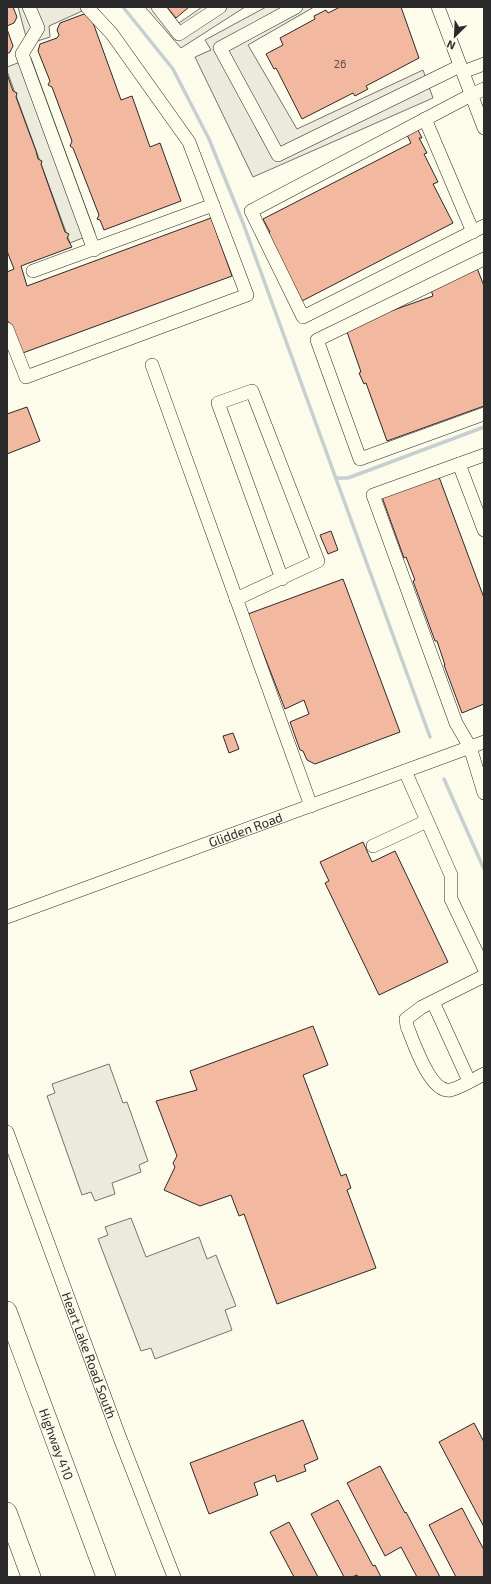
<svg xmlns="http://www.w3.org/2000/svg" width="491" height="1584" font-family="'Exo 2',sans-serif">
<rect width="100%" height="100%" fill="#fdfbea"/>
<path fill="#eceadb" stroke="#74746e" d="M18 7H91L49 26 50 37 28 44Z
M145 7H165L179 23 202 7H245L181 48Z
M266 7H314L248 45 297 129 423 70 433 98 253 177 195 57 211 50 205 40Z
M31 58 95 233 70 243 7 71V67Z
M109 1064 123 1103 127 1102 148 1161 139 1165 141 1172 112 1183 115 1194 95 1201 91 1192 82 1195 47 1096 55 1093 52 1084Z
M131 1218 146 1257 199 1237 207 1259 216 1255 236 1306 225 1310 232 1330 155 1359 151 1348 141 1351 98 1239 108 1235 105 1227Z"/>
<g fill="none" stroke-linecap="round" stroke-linejoin="round">
<path stroke="#c7d0d0" stroke-width="3.5" d="M123 7 173 69 209 139 243 223 430 737
M336 478H348L484 427
M444 779 484 869"/>
</g>
<path fill="#f2b8a0" stroke="#2b2b2b" d="M7 7H13L17 17 14 23 7 26Z
M167 7H189L176 18Z
M340 7H401L419 58 366 86 368 89 355 96 353 93 302 119 276 68 274 69 266 54 283 45 280 38 315 19 314 16 326 10 328 13Z
M84 14 91 17 121 100 132 96 150 147 160 143 181 201 104 230 100 220 97 219 99 215 73 148 70 146 72 141 52 87 48 85 50 81 38 51 40 44 57 38 59 35 57 30 60 23Z
M7 29 13 46 10 52 7 54Z
M7 74 13 91 17 93 16 97 36 151 38 159 42 161 41 164 65 232 69 234 67 238 72 247 21 266 27 286 211 218 232 276 20 354 7 319V272L14 269 7 251Z
M417 128 422 138H419L427 153 424 154 438 182 433 184 453 223 302 301 267 234 270 232 263 219 411 143 406 133Z
M477 268 484 286V406L387 441 366 383 364 384 359 373 361 372 346 329 360 322 433 296 430 287Z
M27 407 40 441 7 454V414Z
M439 477 484 598V704L462 713 444 665H445L437 641H435L413 581 415 580 406 557 404 558 382 497Z
M331 531 338 550 328 554 320 535Z
M343 579 400 732 315 764 307 760 303 751 300 750 290 722 309 714 304 700 285 709 248 614Z
M233 733 239 749 229 753 223 736Z
M363 842 372 862 395 851 448 962 379 995 325 883 329 881 320 862Z
M313 1026 328 1065 303 1075 341 1176 346 1174 351 1188 347 1190 376 1268 277 1304 244 1214 239 1216 231 1195 200 1206 164 1190 175 1167 173 1163 177 1156 156 1101 197 1090 190 1071Z
M303 1420 318 1459 304 1465 306 1471 277 1482 275 1475 254 1483 258 1495 209 1514 190 1463Z
M474 1423 484 1442V1527L439 1442Z
M380 1466 405 1513 406 1512 440 1577H417L401 1547 385 1556 347 1483Z
M338 1500 373 1566 375 1565 381 1577H358L357 1575 352 1577H344L311 1514Z
M462 1508 484 1550V1577H456L429 1525Z
M289 1522 318 1577H294L270 1532Z"/>
<g fill="none" stroke-linecap="round" stroke-linejoin="round">
<defs>
<g id="minor">
<path d="M29 7 38 28 22 54 94 250"/>
<path d="M158 7 179 34 220 7"/>
<path d="M296 7 220 48 278 155 460 66"/>
<path d="M438 7 484 128"/>
<path d="M463 72 484 64"/>
<path d="M484 89 471 95 251 211 303 317 484 226"/>
<path d="M425 119 473 232"/>
<path d="M484 259 317 340 360 459 484 414"/>
<path d="M33 271 213 205"/>
<path d="M7 329 26 377 247 295 189 142 112 34 87 7"/>
<path d="M152 365 311 806"/>
<path d="M459 464 484 455"/>
<path d="M484 530 459 464 373 495 456 723 470 747 484 793"/>
<path d="M236 599 318 561 252 391 218 403 282 579"/>
<path d="M405 771 451 875V899L484 968"/>
<path d="M373 846 427 821"/>
<path id="s1" d="M7 917 484 742"/>
<path d="M484 976 422 1007 406 1019 407 1026C413 1041 430 1093 450 1090 458 1089 476 1078 484 1074"/>
<path d="M433 1002 469 1081"/>
<path id="s2" d="M7 1132 118 1433 174 1577"/>
</g>
<g id="highway">
<path id="s3" d="M7 1311 106 1577"/>
<path d="M7 1512 31 1577"/>
</g>
</defs>
<use href="#minor" stroke="#2b2b2b" stroke-width="14"/>
<use href="#highway" stroke="#2b2b2b" stroke-width="20"/>
<use href="#minor" stroke="#fdfbea" stroke-width="13"/>
<use href="#highway" stroke="#fdfbea" stroke-width="19"/>
</g>
<g text-anchor="middle" dominant-baseline="central" stroke-width="3" stroke-linejoin="round" paint-order="stroke">
<g font-size="11" fill="#5d4e48">
<text x="340" y="63">26</text>
</g>
<g font-size="13" fill="#2b2b2b" stroke="#fdfbea">
<text stroke="none"><textPath href="#s1" startOffset="254">Glidden Road</textPath></text>
<text stroke="none"><textPath href="#s2" startOffset="238">Heart Lake Road South</textPath></text>
<text stroke="none"><textPath href="#s3" startOffset="142">Highway 410</textPath></text>
</g>
</g>
<rect width="491" height="1584" fill="none" stroke="#2b2b2b" stroke-width="16"/>
<g transform="translate(455 36) rotate(204)" stroke="#fdfbea" stroke-width="3" paint-order="stroke">
<path d="M0-3L7 15L0 10L-7 15Z" fill="#2b2b2b"/>
<text y="-6" font-size="11" font-weight="bold" text-anchor="middle" fill="#2b2b2b">N</text>
</g>
</svg>
